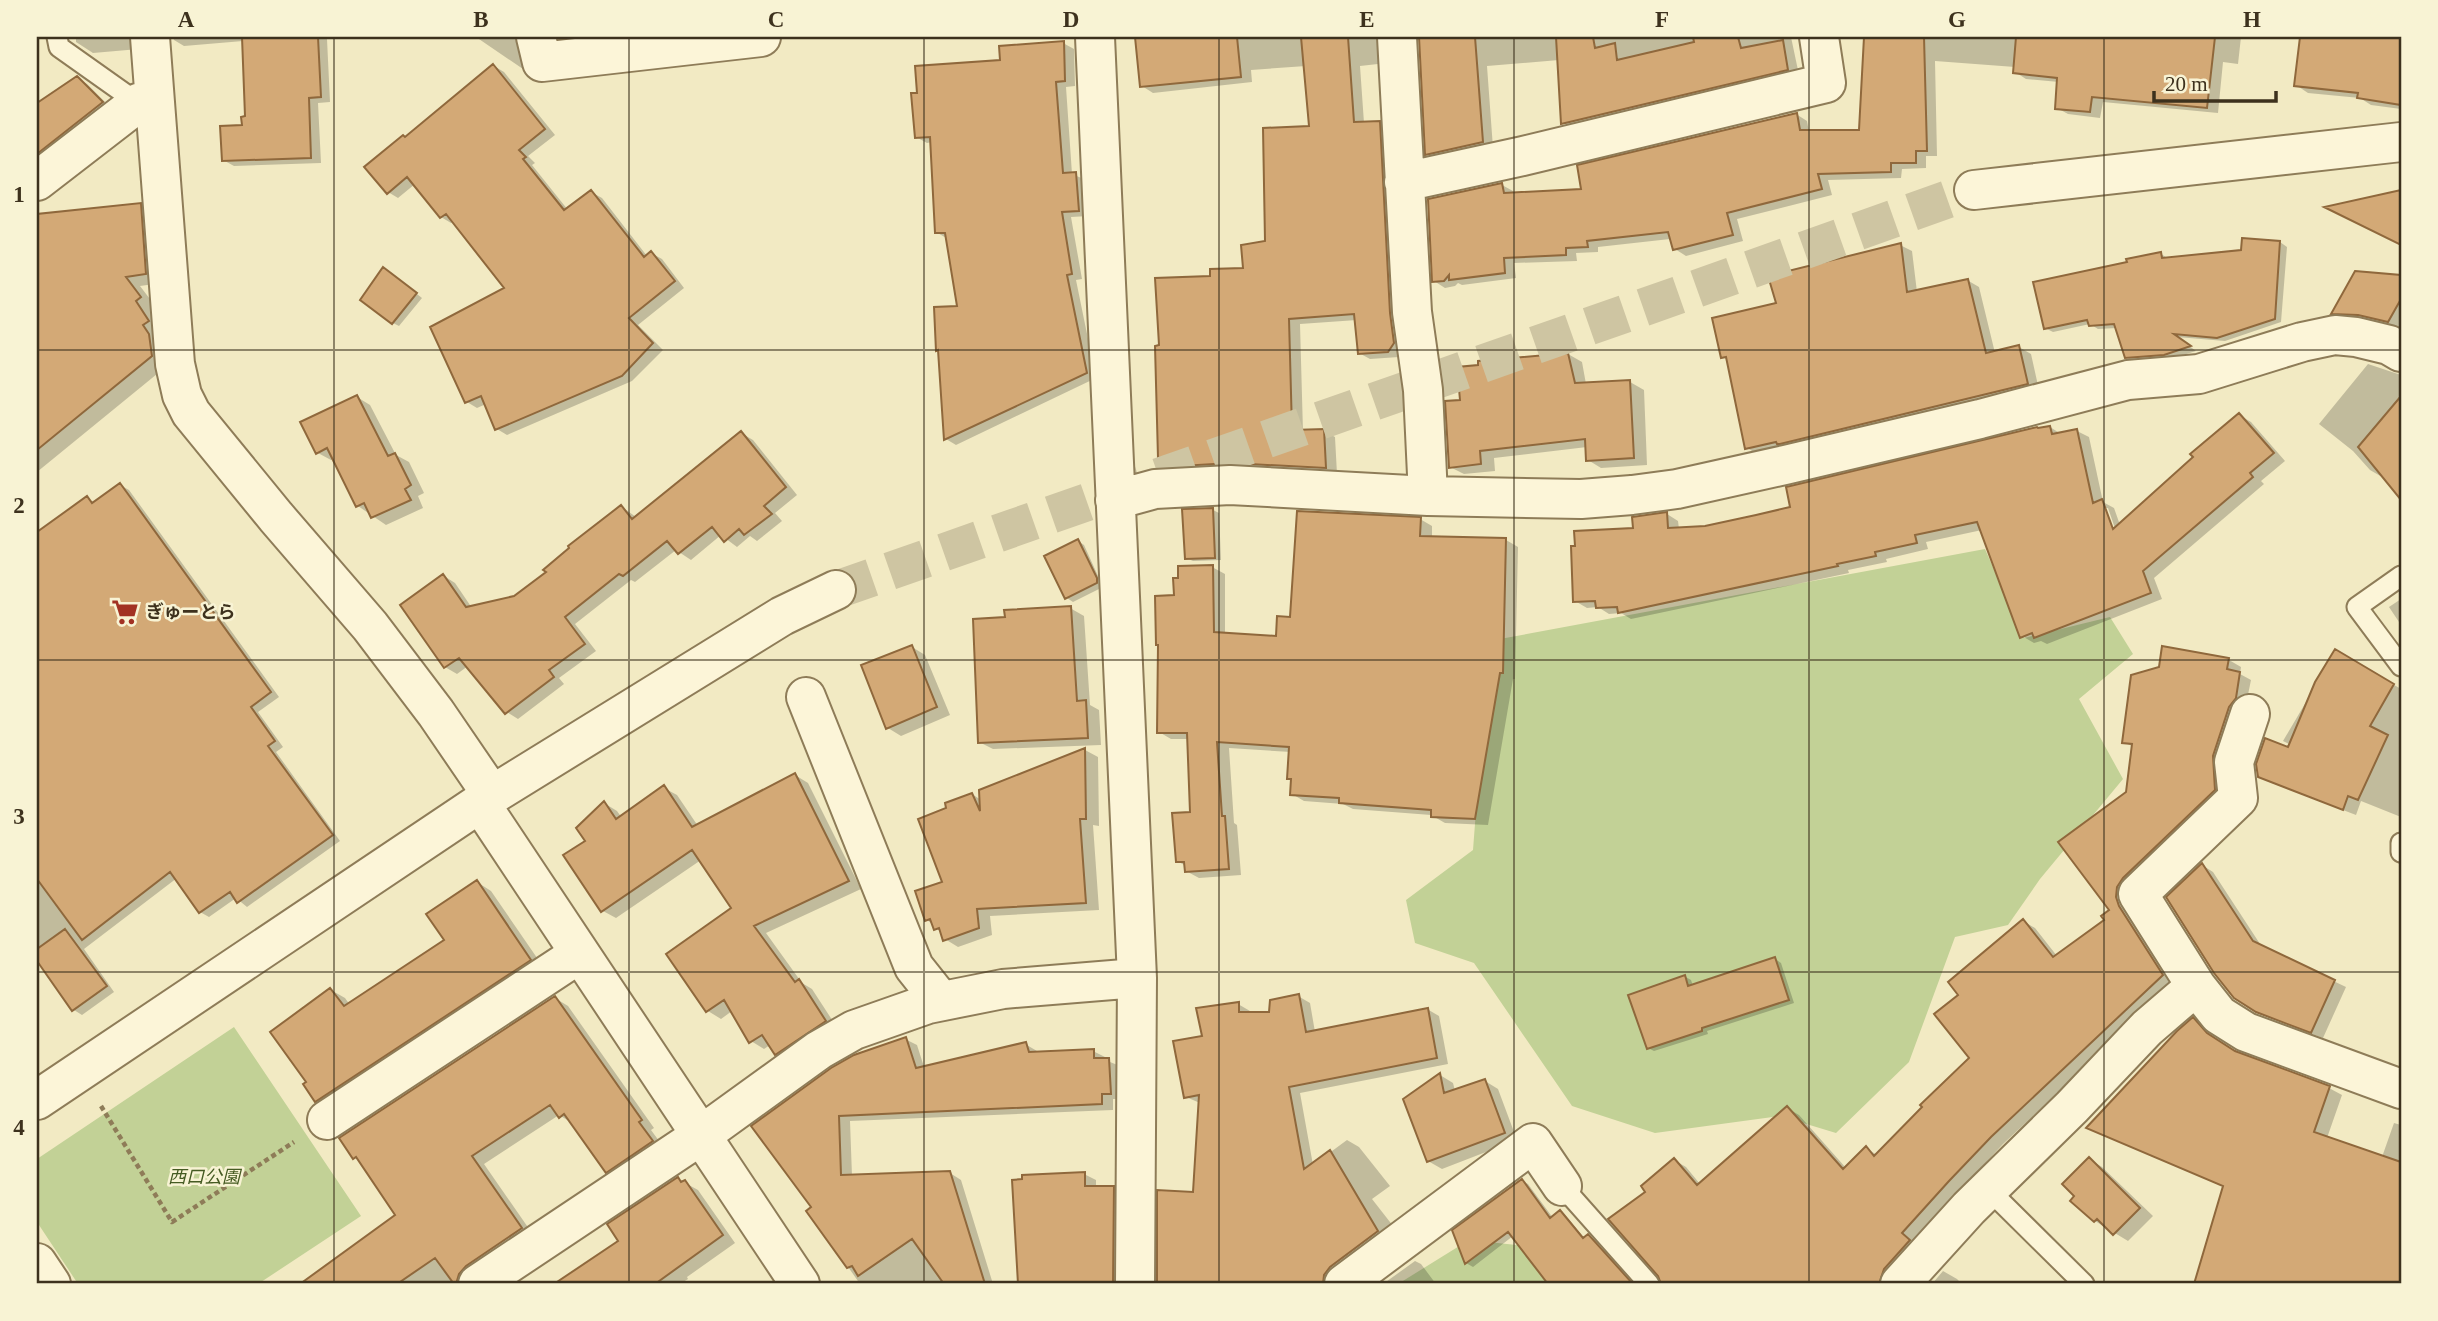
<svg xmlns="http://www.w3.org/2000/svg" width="2438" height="1321" font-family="'Times New Roman','Noto Sans JP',serif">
<rect width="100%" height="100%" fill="#f2eac3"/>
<path fill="#c2d196" d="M1985 549 2024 638 2110 617 2133 654 2079 699 2123 779 2040 879 2008 925 1955 937 1909 1062 1836 1133 1780 1116 1655 1133 1572 1106 1474 963 1415 943 1406 900 1473 850 1489 641Z
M234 1027 361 1216 258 1284H78L37 1222V1159Z
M1469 1240 1590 1253 1612 1284H1398Z"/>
<path fill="#0003" fill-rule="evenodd" d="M76 37H140L139 49 93 53 76 42Z
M173 37H353L327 39 330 102 318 103 321 163 234 166 223 160 247 118 243 41 184 46 174 40Z
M476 37H529L534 75 523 69Z
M564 37H599L573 42Z
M1137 37H1387V63L1360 66 1364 123 1379 122 1390 129 1399 357 1370 359 1359 353 1357 320 1300 324 1303 432 1324 431 1335 437 1337 474 1193 471 1182 463H1170L1159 457 1160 347 1212 278 1245 270 1266 243 1311 128 1306 66 1251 70 1252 82 1153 93 1142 86Z
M1421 37H1791L1799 75 1574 129 1563 123 1559 60 1487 66 1493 148 1438 160 1427 154Z
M1865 37H2241L2238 64 2223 62 2218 113 2103 102 2100 118 2068 114 2057 108 2059 82 2026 79 2015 72V67L1935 61 1937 156H1926V168L1902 169 1901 178 1828 180 1832 195 1737 219 1743 241 1686 256 1675 249 1670 239 1598 247V252L1576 253 1577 261 1514 263 1516 278 1462 285 1458 283 1455 286 1445 288 1434 281 1502 185 1513 191V194L1583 191 1796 114 1807 121 1809 132H1861Z
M2301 37H2401V109L2371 105 2360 98 2308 93 2296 85Z
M1063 43 1074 49 1075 86 1066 87 1072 174 1086 180 1089 216 1071 217 1082 279 1076 280 1096 378 956 445 946 439 959 308 948 239 936 232 932 142 927 143 916 137 1001 62Z
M494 66 504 72 555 135 528 156 535 163 532 165 568 210 591 192 602 198 647 256 651 253 662 259 684 288 638 325 663 350 632 381 507 435 497 429 486 404 477 408 467 402 507 289 454 221 451 223 441 217 415 184 398 198 388 192 407 139Z
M77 78 87 84 112 109 37 168V105Z
M140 205 157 214 162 283 140 286 156 307 151 311 164 331 168 365 37 472V216Z
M2280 242 2287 247 2281 322 2225 341 2177 337 2196 351 2173 358 2134 362 2126 357 2117 328 2098 329 2090 324 2053 332 2045 328 2129 264 2161 254 2169 259 2242 252Z
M1900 245 1912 251 1917 292 1967 280 1979 287 1995 353 2019 347 2031 354 2039 390 1759 455 1747 448 1728 360 1723 357 1779 304Z
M2356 272 2401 276V328L2372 320 2342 318 2334 313Z
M390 273 422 298 399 326 393 323Z
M1568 354 1582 362 1586 384 1630 382 1644 390 1647 465 1601 468 1588 460 1587 447 1494 458 1495 471 1464 474 1450 467 1462 402 1480 366Z
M2368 364 2401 375V497L2384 476 2382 477 2370 470 2353 451 2319 424Z
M357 397 370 405 396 455 409 462 424 493 418 496 423 508 386 525 358 506 334 459 331 460 318 453Z
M2239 415 2251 422 2285 461 2261 481 2264 484 2154 578 2162 599 2047 644 2041 641 2034 643 2022 636 1982 530 1926 542 1928 549 1886 559 1887 562 1848 570 1849 573 1631 619 1621 613 1609 614 1598 607 1587 608 1575 601 1635 530 1667 514 1678 521 1679 529 1705 528 1792 508 2050 427 2061 434 2077 431 2089 437 2103 502 2114 508 2120 525ZM2104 508H2108L2118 537 2115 538Z
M741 433 753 440 797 495 775 513 782 521 757 541 750 536 737 547 721 535 691 560 676 550 635 582 631 580 575 624 596 651 559 678 564 684 518 719 507 712 468 666 457 674 445 667 444 576 455 583 472 608 515 598 548 573 622 507 636 517Z
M120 485 129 490 279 697 258 712 283 747 276 752 340 841 247 907 236 898 209 917 200 912 177 878 84 949 114 992 82 1015 74 1010 37 958V534L87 498 95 503Z
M1213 510 1219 513 1221 560 1193 561 1186 558Z
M1420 519 1432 526V538L1506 540 1518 547 1515 679H1513L1488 825 1445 823 1431 815 1353 809 1343 804 1304 801 1292 794 1291 752 1229 748 1234 823 1237 825 1241 875 1199 878 1186 871V866L1177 861 1192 814 1189 739H1171L1159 732V645L1176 597 1212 567 1225 574V634L1277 638 1291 618Z
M1078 541 1084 545 1103 587 1073 602 1067 598Z
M2401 599V625L2389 607Z
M1070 608 1084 616 1090 705 1099 710 1101 745 993 749 979 742 1007 619Z
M912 647 925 655 950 715 901 736 888 728Z
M2164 648 2229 660 2241 667 2240 674 2251 680 2227 797 2135 885 2175 983 2003 1144 1913 1241 1921 1248 1876 1284H1664L1648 1192 1674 1160 1686 1167 1700 1184 1787 1108 1799 1115 1846 1168 1866 1148 1877 1155 1972 1058 1961 995 2023 921 2035 928 2057 956 2106 920 2111 910 2134 747 2124 742 2160 668Z
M2336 651 2401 689V817L2361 801 2356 815 2272 783 2259 775 2289 749 2291 745 2283 741Z
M1085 750 1098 757 1099 826 1093 825 1099 910 990 916 992 935 958 947 945 939 943 933 926 919 945 883 949 809 972 794 981 800Z
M795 775 808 783 861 889 766 933 802 983 812 989 838 1029 789 1061 776 1054 770 1045 764 1049 751 1041 732 1011 721 1019 708 1011 668 955 733 909 701 860 616 918 603 911 587 841 604 803 617 811 622 818 664 788 677 795 698 826Z
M2202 865 2213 872 2262 947 2346 987 2323 1038 2269 1018 2235 997Z
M477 882 491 891 544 968 331 1109 316 1100 331 990 345 998 350 1005 446 940Z
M1775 959 1781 963 1794 1003 1707 1031 1708 1034 1654 1051 1648 1048 1684 976 1691 980 1693 986Z
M1298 996 1310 1003 1315 1032 1427 1009 1439 1016 1448 1064 1300 1093 1313 1165 1347 1140 1359 1147 1390 1186 1372 1199 1397 1231 1331 1284H1159V1192L1195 1194 1200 1103 1186 1097 1204 1037 1238 1004 1250 1011V1014H1271Z
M555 998 568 1006 654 1128 651 1130 665 1149 620 1179 607 1171 574 1124 559 1115 484 1164 534 1236 471 1284H331L322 1271 398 1215 361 1161 355 1157Z
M2193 1020 2206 1027 2220 1043 2237 1053 2329 1088 2342 1095 2327 1138 2382 1157 2394 1123 2401 1125V1284H2195L2224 1187 2089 1128Z
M905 1039 917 1045 924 1067 1025 1044 1037 1051 1038 1054 1093 1051 1105 1057V1060L1120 1066 1122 1099H1113V1110L850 1121 852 1176 950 1173 961 1180 993 1284H860L809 1211 814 1208 754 1126Z
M1440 1075 1453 1083 1455 1091 1485 1081 1498 1089 1517 1140 1442 1169 1428 1161Z
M2089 1159 2102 1167 2153 1216 2128 1241 2095 1221 2072 1201Z
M1084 1174 1096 1180V1188H1113L1125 1195 1124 1284H1020L1013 1181Z
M678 1179 698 1190 735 1243 687 1277 688 1279 680 1284H557L620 1241Z
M1522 1181 1528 1184 1553 1218 1560 1212 1566 1216 1585 1239 1589 1236 1595 1240 1632 1282 1630 1284H1550L1513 1236 1473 1267 1466 1263 1454 1231Z
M1415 1261 1421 1264 1436 1284H1383Z
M1943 1271 1957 1279 1962 1284H1932Z"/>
<path fill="#d3a976" stroke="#8f683c" stroke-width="2" d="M242 37H318L321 97 309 98 311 158 222 161 220 126 242 125 241 117 245 116Z
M1135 37H1237L1241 77 1140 87Z
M1301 37H1348L1354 122 1380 121 1390 313 1394 343 1388 352 1358 354 1354 314 1289 319 1292 430 1324 429 1326 468 1231 463 1181 466 1180 457 1158 458 1155 346 1159 345 1155 278 1210 276V269L1243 268 1241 245 1265 241 1263 128 1309 126Z
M1419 37H1475L1483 142 1425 155Z
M1556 37H1593L1595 48 1615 43 1617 60 1694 42 1693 37H1738L1741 48 1783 40 1788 70 1561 124Z
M1864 37H1924L1927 151H1916V163H1891V172L1818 174 1822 189 1727 213 1733 235 1673 250 1668 232 1587 241 1588 247 1566 248V255L1504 258 1505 273 1449 280V275L1444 281 1432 282 1428 199 1502 183 1504 193 1581 189 1577 165 1797 113 1800 130H1859Z
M2016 37H2215L2207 108 2092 97 2090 112 2055 109 2057 78 2013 73Z
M2300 37H2401V105L2357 98 2358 93 2294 86Z
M1064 41 1065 81 1056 82 1063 173 1076 172 1079 211 1062 212 1072 274 1067 275 1087 373 944 440 938 350 936 351 934 307 957 306 945 233H935L930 137 915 138 911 93H917L915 66 1000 60 999 46Z
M493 64 545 129 519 150 526 157 523 159 564 210 591 190 644 257 651 251 675 281 629 318 653 343 622 376 495 430 481 396 465 403 430 327 504 288 446 214 440 218 407 177 387 194 364 167 403 135 405 137Z
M77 76 103 102 37 154V103Z
M2401 190V245L2324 207Z
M141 203 146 274 126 277 141 297 136 301 149 321 143 325 149 334 152 356 37 450V214Z
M2242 238 2280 241 2275 319 2217 338 2174 334 2191 346 2164 355 2125 358 2114 324 2089 326 2087 320 2044 329 2033 282 2127 262 2126 259 2161 252 2162 258 2241 250Z
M1901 243 1907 292 1968 279 1986 353 2019 345 2028 384 1780 444H1777L1776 442 1745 449 1726 357 1721 358 1712 318 1776 303 1768 276Z
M383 267 417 293 392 324 360 300Z
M2355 271 2401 275V299L2388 322 2358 315 2331 314Z
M1568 353 1575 383 1630 380 1634 458 1586 461 1585 439 1480 451 1481 464 1449 468 1445 401 1460 400 1457 367 1478 365V361Z
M357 395 388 456 395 453 411 485 405 489 411 500 371 518 364 503 356 507 327 448 316 454 300 422Z
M2401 396V500L2358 447Z
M2239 413 2274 453 2250 473 2253 477 2143 571 2151 593 2034 638 2032 633 2020 638 1977 522 1915 535 1917 543 1875 552 1876 556 1837 564 1838 566 1618 613 1617 607 1596 608 1595 601 1573 602 1571 546H1575L1574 531 1633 528 1632 517 1667 512 1668 528 1705 526 1756 515 1790 507 1786 487 2037 427 2038 428 2050 426 2052 434 2077 429 2093 503 2102 499 2113 529 2193 457 2190 454Z
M741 431 786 487 764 506 772 514 744 535 739 529 724 542 712 527 678 554 667 541 623 576 619 574 565 617 585 644 549 670 554 677 505 714 459 658 444 668 400 605 443 574 466 607 514 596 546 572 543 570 569 548 568 546 621 505 632 519Z
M120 483 271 692 251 707 275 741 268 746 333 835 237 903 230 892 199 913 170 872 82 940 37 879V532L87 496 92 503Z
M1213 508 1215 558 1185 559 1182 509Z
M1297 511 1421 517 1420 536 1506 538 1503 673H1500L1475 819 1431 817V810L1339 803V798L1290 795 1291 779H1287L1289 747 1217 742 1222 816H1225L1229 869 1185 872 1184 862H1176L1172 813 1190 812 1187 733H1157L1158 645H1156L1155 596 1174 595 1173 578H1178V566L1213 565 1214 632 1276 636 1277 616 1290 617Z
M1078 539 1097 578V583L1065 599 1044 556Z
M1071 606 1077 701 1086 700 1088 738 978 743 973 619 1005 617 1004 610Z
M912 645 937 707 886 729 861 665Z
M2162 646 2229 658 2227 669 2240 672 2236 698 2229 707 2213 756 2215 790 2123 878 2117 887 2116 897 2119 906 2163 975 1991 1137 1949 1181 1902 1233 1910 1240 1884 1269 1879 1284H1661L1658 1276 1608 1219 1645 1192 1641 1186 1674 1158 1697 1185 1787 1106 1843 1169 1866 1146 1874 1156 1922 1107 1920 1105 1969 1058 1934 1014 1958 995 1948 982 2023 919 2053 957 2104 920 2101 916 2109 910 2058 842 2126 792 2132 744 2122 743 2131 675 2159 667Z
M2335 649 2394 684 2370 726 2388 735 2358 800 2348 796 2343 810 2258 777 2256 764 2265 738 2288 747 2315 682Z
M1085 748 1086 819H1080L1086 903 977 909 979 928 943 941 939 928 934 930 930 919 925 921 915 891 942 882 918 819 946 808 945 803 972 793 980 811 979 790Z
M795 773 849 881 754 926 795 982 799 979 826 1021 775 1055 762 1035 749 1043 724 1000 706 1012 666 954 731 908 692 850 601 912 563 855 585 841 576 828 604 801 616 819 664 785 692 827Z
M2202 863 2253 941 2335 980 2311 1033 2256 1012 2234 998 2214 973 2166 897Z
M477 880 531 960 315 1102 303 1084 306 1082 270 1032 330 988 344 1006 444 940 426 914Z
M65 929 107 986 72 1011 37 961V949Z
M1775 957 1789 1000 1702 1028V1031L1647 1049 1628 995 1685 975 1688 986Z
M1299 994 1306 1032 1428 1008 1437 1058 1289 1087 1304 1169 1330 1150 1378 1231 1330 1267 1324 1275 1323 1284H1157V1190L1193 1192 1199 1095 1184 1098 1173 1041 1202 1036 1196 1008 1239 1002V1012H1269L1270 1000Z
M555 996 642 1120 639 1122 653 1141 606 1173 564 1114 559 1118 550 1105 472 1156 522 1228 466 1266 459 1274 456 1284H454L435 1258 397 1284H300L395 1215 356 1157 353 1159 339 1138Z
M2193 1017 2207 1033 2235 1051 2330 1086 2314 1132 2401 1162V1284H2194L2223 1186 2086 1128 2177 1031Z
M906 1037 916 1068 1026 1042 1029 1052 1094 1049V1058H1109L1111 1094H1102V1104L839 1116 841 1175 950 1171 985 1284H944L912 1239 858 1276 852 1266 847 1268 806 1211 811 1207 751 1126 831 1068 854 1055Z
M1440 1073 1444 1093 1485 1079 1505 1133 1427 1162 1403 1099Z
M2089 1157 2140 1208 2113 1235 2097 1219 2094 1222 2070 1201 2074 1196 2062 1184Z
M1085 1172V1186H1114L1113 1284H1018L1012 1180 1022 1179V1175Z
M678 1177 681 1182 685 1180 723 1235 655 1284H554L618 1241 607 1224Z
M1522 1179 1550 1218 1560 1210 1583 1238 1588 1234 1633 1284H1548L1508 1232 1465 1264 1452 1230Z"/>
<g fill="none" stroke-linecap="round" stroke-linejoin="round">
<path stroke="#cec5a2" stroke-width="38" stroke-dasharray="38 19" stroke-linecap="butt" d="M836 590 1690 291 1974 190"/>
<defs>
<path id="service" d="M57 37 59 47 138 103
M2401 576 2357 607 2401 666
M2401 843V852
M1562 1186 1649 1284
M1988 1189 2084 1284"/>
<path id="minor" d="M150 37 175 364 182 395 191 413 276 517 370 626 436 713 492 795
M536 37 542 62 761 37
M1095 37 1137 978 1135 1284
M1397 37 1412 312 1423 390 1428 496
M37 181 138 103 154 97
M1404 182 1523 156 1826 83 1819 37
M1115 500 1155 489 1230 485 1428 496 1581 499 1632 495 1677 489 1785 465 1980 419 2128 380 2199 374 2302 342 2335 335 2356 337 2389 345 2401 352
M806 697 914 967 941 1001
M2250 714 2234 762 2238 798 2138 894 2196 986 2219 1015 2246 1032 2401 1089
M327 1120 579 954
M37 1263 51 1284
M478 1284 700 1136 819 1050 854 1030 928 1004 1003 989 1137 978
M1344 1284 1533 1143 1562 1186
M1900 1284 1969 1208 2072 1107 2147 1028 2196 986"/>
<path id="tertiary" d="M1974 190 2401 142
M480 803 800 1284
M37 1100 492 795 782 616 836 590"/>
</defs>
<use href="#service" stroke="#8e7c58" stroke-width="23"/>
<use href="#minor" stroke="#8e7c58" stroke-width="42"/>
<use href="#tertiary" stroke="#8e7c58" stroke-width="42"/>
<path stroke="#8e7c58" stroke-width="4.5" stroke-dasharray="5 3.5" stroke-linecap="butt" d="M101 1106 172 1222 294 1142"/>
<use href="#service" stroke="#fcf5d8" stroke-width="19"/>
<use href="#minor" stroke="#fcf5d8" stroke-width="38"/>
<use href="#tertiary" stroke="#fcf5d8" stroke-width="38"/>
</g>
<path fill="none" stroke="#3d311d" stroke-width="2" stroke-opacity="0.55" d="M334 37V1284M629 37V1284M924 37V1284M1219 37V1284M1514 37V1284M1809 37V1284M2104 37V1284M37 350H2401M37 660H2401M37 972H2401"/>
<defs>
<symbol id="supermarket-bare" viewBox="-9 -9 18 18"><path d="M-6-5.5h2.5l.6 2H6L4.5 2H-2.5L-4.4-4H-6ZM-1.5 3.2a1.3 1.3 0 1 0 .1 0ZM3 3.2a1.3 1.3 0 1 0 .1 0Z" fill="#a23223" stroke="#f8f3d4" stroke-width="2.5" paint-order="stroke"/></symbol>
</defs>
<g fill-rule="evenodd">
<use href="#supermarket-bare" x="106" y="593" width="38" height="38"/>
</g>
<g text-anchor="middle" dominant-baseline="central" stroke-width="5" stroke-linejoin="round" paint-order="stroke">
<g font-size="18" font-weight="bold" fill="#3d311d" stroke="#f8f3d4" text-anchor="start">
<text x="146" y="612">ぎゅーとら</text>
</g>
<g font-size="18" font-style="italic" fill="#455b22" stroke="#f8f3d4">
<text x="204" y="1177">西口公園</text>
</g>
</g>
<rect width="2438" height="1321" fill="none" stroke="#f8f3d4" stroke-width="77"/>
<path d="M2154 91v10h122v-10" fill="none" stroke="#3d311d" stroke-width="3.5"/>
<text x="2165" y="91" font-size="21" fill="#3d311d" stroke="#f8f3d4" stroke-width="5" paint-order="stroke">20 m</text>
<rect x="38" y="38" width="2362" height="1244" fill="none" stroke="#3d311d" stroke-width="2.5"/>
<g font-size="23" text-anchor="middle" font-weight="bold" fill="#3d311d">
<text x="186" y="27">A</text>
<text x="481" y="27">B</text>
<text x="776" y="27">C</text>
<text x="1071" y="27">D</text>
<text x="1367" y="27">E</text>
<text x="1662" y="27">F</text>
<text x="1957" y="27">G</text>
<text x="2252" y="27">H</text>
<text x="19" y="202">1</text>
<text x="19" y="513">2</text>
<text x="19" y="824">3</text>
<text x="19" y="1135">4</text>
</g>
</svg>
